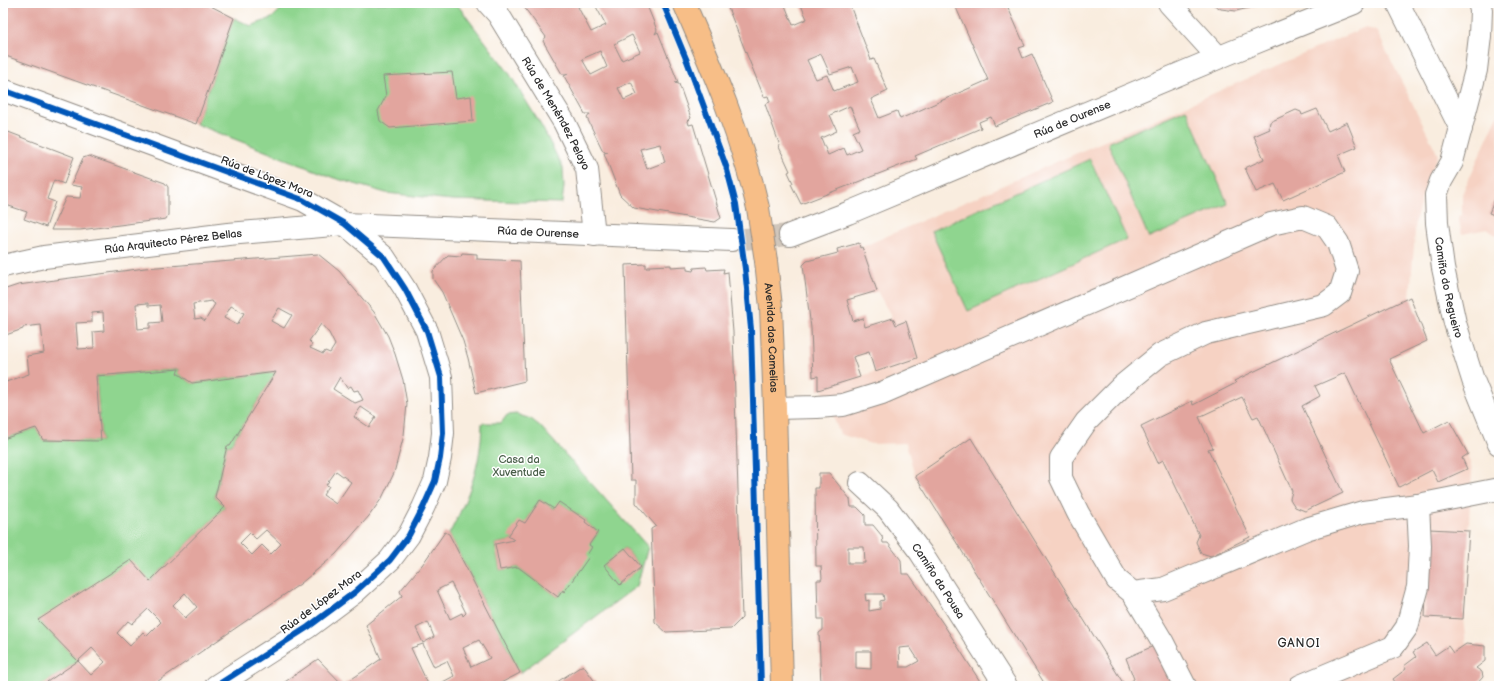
<svg xmlns="http://www.w3.org/2000/svg" width="1502" height="689" font-family="'Balsamiq Sans',sans-serif">
<rect width="100%" height="100%" fill="#fff"/>
<filter id="ink" filterUnits="userSpaceOnUse"><feTurbulence type="fractalNoise" baseFrequency=".025" numOctaves="2"/><feDisplacementMap in="SourceGraphic" scale="8" xChannelSelector="R" yChannelSelector="G"/><feConvolveMatrix kernelMatrix="1 2 1 2 8 2 1 2 1" color-interpolation-filters="sRGB"/></filter>
<filter id="wash" filterUnits="userSpaceOnUse"><feTurbulence type="fractalNoise" baseFrequency=".012" numOctaves="4" result="noise"/><feDisplacementMap in="SourceGraphic" scale="16" xChannelSelector="R" yChannelSelector="G"/><feGaussianBlur stdDeviation="0.9" result="paint"/><feColorMatrix in="noise" values="0 0 0 0 0 0 0 0 0 0 0 0 0 0 0 0 0 1.4 0 .05"/><feComposite in="paint" operator="in"/></filter>
<g filter="url(#wash)">
<rect width="100%" height="100%" fill="#f9eddf"/>
<path fill="#f6d2c3" d="M1363 28 1376 30 1438 155 1425 186 1416 219 1410 297 1389 359 1424 433 1449 420 1468 454 1472 471 1463 619 1466 644 1453 653 1447 646 1435 655 1427 643 1413 652 1416 657 1404 666 1406 669 1393 679 1395 682 1390 686H1046L915 476 906 443 871 444 840 434 822 389 917 358 906 322 896 325 877 291 862 247Z
M1499 113V237L1487 229 1462 234 1458 216 1462 215V194Z"/>
<path fill="#8fd58f" stroke="#5d805d" fill-rule="evenodd" d="M287 3H456L509 73 542 127 563 168 564 186 562 203 452 200 386 193 334 178 196 124 234 18 251 26 272 18Z
M1186 109 1228 204 1149 238 1108 143Z
M1090 159 1127 239 968 311 931 231Z
M179 369 177 373 192 383 276 372 230 446H227L215 497 225 507 150 581 38 620 78 661 41 686H3V439L36 428 43 440 101 441 96 376Z
M516 414 531 419 540 426 648 547 637 586 520 673 449 534C469 497 481 466 482 423H501L507 415ZM540 500 554 509 560 503 586 520 585 522 598 532 589 545 587 555 564 591 563 590 558 597 518 567 500 570 495 544 514 540 509 536 525 523ZM625 548 641 567 620 584 604 565Z"/>
<g id="blocks">
<path fill="#e2a59e" fill-rule="evenodd" d="M3 3H205L234 18 196 124 3 55Z
M521 3H587L578 7 591 32 606 25 594 3H646L657 30 655 34 658 32 678 82 675 83 679 84 691 118 688 121 689 125 693 124 721 218 715 222 634 208 620 195 604 153 608 152 603 151 587 118 590 114H585L564 76 568 74H562L543 41 546 37ZM632 35 640 52 622 60 614 44ZM600 51 607 67 591 75 582 59ZM631 82 637 94 624 100 618 88ZM660 144 665 162 647 169 640 149Z
M726 3H784L793 25 807 19 800 3H849L871 60 874 59 888 91 871 99 879 118 897 111 900 119 988 80 954 3H1006L1025 46 1019 48 1023 58 1032 54 1053 102 995 126 991 117 979 122 981 128 915 156 917 159 801 204 791 184 793 183 788 172 790 171 779 147 780 146 765 104 770 102 768 96 764 97ZM821 54 830 74 852 67 858 82 834 91 827 75 816 79 807 60ZM850 106 860 129 853 132 861 149 847 155 844 148 828 155 821 138 837 131 830 115Z
M1211 3H1262L1249 8 1236 11 1221 9Z
M452 72 456 98 471 96 473 121 390 128 380 121 378 111 386 96 383 76Z
M1317 109 1328 131 1347 122 1357 147 1338 155 1345 172 1283 200 1275 184 1256 192 1245 168 1264 159 1254 136 1270 129 1269 127 1270 122 1296 110 1301 112 1302 115Z
M3 130 74 157 64 184 54 180 47 199 55 202 46 227 24 219 27 212 3 204Z
M89 156 165 183 168 187V215L166 219 80 230H51L66 197 80 198 82 187 71 185 83 158Z
M1499 190V217L1489 213Z
M859 243 860 248 862 247 877 291 847 300 853 321 863 318 865 327 893 318 896 325 906 321 917 358 875 372 869 352 853 357 860 377 818 390V376L813 377 811 328 803 265 807 261 838 253 837 249Z
M462 253 477 254V259L520 261 525 381 476 393 468 358 463 341 442 292 433 279V271L448 255 461 256Z
M318 254 339 271 374 312 388 336 395 354 403 380 407 404 404 435 394 473 382 498 369 516 336 554 300 584 151 686H41L78 661 91 675 105 662 92 648 78 661 38 620 131 560 150 581 225 507 215 497 227 446H230L276 372 192 383 177 373 179 369 96 376 101 441 43 440 36 428 3 439V383L29 374 27 356 44 353 41 325 23 327V329L3 336V290L18 285 145 268ZM211 301 215 304 205 321 201 318 195 319 193 304ZM148 303V306L160 305 162 322 150 323V328L138 329 136 304ZM231 306 244 313 237 325 224 318ZM279 308 292 315 284 328 271 321ZM103 312 104 331 93 332 94 348 78 349 76 323 92 322V313ZM321 324 329 333 335 345 330 353 325 351 323 354 310 348 312 344 309 341ZM340 377 347 388 351 386 354 391 358 390 363 400 355 403 333 389ZM361 407 376 417 369 427 354 417ZM336 471 351 482 336 504 323 495 329 486 326 485ZM266 530 281 544 271 554 262 545 252 555 240 543 250 533 256 539ZM185 593 197 607 185 618 173 605ZM148 609 161 622 147 636 143 632 130 646 117 633 128 621 132 624Z
M646 264V268H649V266L671 265V267L687 266V270L693 271 694 268 706 267 707 270 724 269 723 273 728 272 733 332 742 618 731 629 666 632 655 622 651 529 656 526 636 503V480H631L625 267V265Z
M1410 297 1427 341 1389 359 1424 433 1449 420 1468 454 1462 458 1467 469 1438 482 1432 470 1399 487 1345 373 1315 386 1320 396 1302 406 1343 493 1305 511 1295 507 1290 499 1292 491 1258 416 1253 418 1242 397 1199 417 1213 448 1208 449 1250 537 1211 556 1201 553 1196 542 1199 535 1163 460 1158 463 1141 426 1192 401 1193 405 1236 383 1234 381Z
M971 438 1125 686 1134 679 1126 658 1156 645 1173 686H1046L915 476Z
M819 473H829L850 499 851 507H857L865 515V525H873L882 536 883 543H888L901 560 902 574H909L944 625 983 686H821L819 633 823 630V619H818L817 580H821L822 578 821 566H816L815 488H819ZM848 547H864L865 563H848ZM865 594H883L884 600 880 601V609L869 611V600L866 601ZM910 647 919 661 908 667H900L899 648ZM856 651H871V669L856 668Z
M540 500 554 509 559 502 586 520 585 522 598 532 589 545 592 547 587 555 589 557 564 592 563 590 558 597 518 567 500 570 495 544 514 540 508 536 519 520 525 523Z
M1429 529 1469 531 1463 619 1425 617Z
M445 532 449 534 520 673 495 686H442L441 683 454 676 447 661 434 667 423 644 411 648 428 684 425 686H279L318 659 343 685 381 659 366 625 402 596 400 591 422 565ZM451 583 466 613 463 616 462 613 450 619 437 590ZM428 622 434 637 423 643 416 628ZM479 640 490 658 471 667 463 648Z
M625 548 641 567 620 585 604 565Z
M1427 643 1435 655 1448 646 1453 653 1466 644 1485 646V661L1476 668 1482 672 1483 677 1475 686H1390L1395 682 1393 679 1406 669 1404 666 1416 657 1413 652Z
M583 665 598 686H551Z
M740 684V686H715V685Z"/>
</g>
</g>
<g filter="url(#ink)">
<use href="#blocks" fill-opacity="0" stroke="#928c85" stroke-width="1"/>
<g fill="none" stroke-linecap="round" stroke-linejoin="round">
<path stroke="#d0c6bb" stroke-width="22" stroke-dasharray="22 11" stroke-linecap="butt" d="M732 240 790 235"/>
<defs>
<g id="minor">
<path id="s1" d="M488 3 498 14 564 122 587 169 594 235"/>
<path d="M1169 3 1218 57"/>
<path d="M1398 3 1461 129"/>
<path id="s2" d="M1479 3 1481 10 1480 36 1476 70 1452 162 1441 181 1436 195 1437 223 1443 268 1455 323 1473 380 1499 444"/>
<path d="M3 90 303 200 345 224 384 257 405 289 427 331 441 377 443 433 440 458 435 481 423 508 409 535 390 560 355 592 308 627 216 686"/>
<path id="s3" d="M790 235 848 213 1232 52 1354 3"/>
<path id="s4" d="M3 266 44 257 228 234 345 224 732 240"/>
<path d="M775 408 817 407 843 405 882 393 1271 224 1303 217 1327 227 1338 243 1347 271 1340 293 1324 305 1206 333 1160 355 1122 386 1086 422 1061 458V478L1078 513 1117 580 1133 593 1163 589 1306 529 1363 512 1418 505 1499 489"/>
<path id="s5" d="M860 483 888 509 921 553 1006 686"/>
<path d="M1133 593 1163 643 1185 686"/>
<path d="M1300 686 1393 647 1407 627 1418 587 1420 546 1418 505"/>
</g>
<g id="major">
<path d="M684 3C713 70 742 137 758 208"/>
<path id="s6" d="M766 261 771 307 775 408 782 686"/>
</g>
</defs>
<use href="#minor" stroke="#928c85" stroke-width="24"/>
<use href="#major" stroke="#928c85" stroke-width="24"/>
<use href="#minor" stroke="#fff" stroke-width="22"/>
<use href="#major" stroke="#f7be87" stroke-width="22"/>
<defs>
<path id="major-bridge" d="M758 208 766 261"/>
</defs>
<use href="#major-bridge" stroke="#928c85" stroke-width="24" stroke-linecap="butt"/>
<use href="#major-bridge" stroke="#f7be87" stroke-width="22"/>
<defs>
<path id="cycleway" d="M663 3 687 61 726 166 736 204 745 269 751 329 761 686
M3 90 303 200 345 224 384 257 405 289 427 331 441 377 443 433 440 458 435 481 423 508 409 535 390 560 355 592 308 627 216 686"/>
</defs>
<use href="#cycleway" stroke="#fff" stroke-width="8"/>
<use href="#cycleway" stroke="#0057b8" stroke-width="6"/>
</g>
</g>
<g text-anchor="middle" dominant-baseline="central" stroke-width="3" stroke-linejoin="round" paint-order="stroke">
<g font-size="11" fill="#2b2b2b" stroke="#fff">
<text stroke="none"><textPath href="#s1" startOffset="130">Rúa de Menéndez Pelayo</textPath></text>
<text stroke="none"><textPath href="#s3" startOffset="305">Rúa de Ourense</textPath></text>
<text transform="translate(267 177) rotate(21)">Rúa de López Mora</text>
<text stroke="none"><textPath href="#s4" startOffset="538">Rúa de Ourense</textPath></text>
<text stroke="none"><textPath href="#s4" startOffset="172">Rúa Arquitecto Pérez Bellas</textPath></text>
<text stroke="none"><textPath href="#s2" startOffset="293">Camiño do Regueiro</textPath></text>
<text stroke="none"><textPath href="#s6" startOffset="77">Avenida das Camelias</textPath></text>
<text stroke="none"><textPath href="#s5" startOffset="126">Camiño da Pousa</textPath></text>
<text transform="translate(321 602) rotate(-37)">Rúa de López Mora</text>
</g>
<g font-size="11" fill="#495e49" stroke="#fff">
<text x="519" y="459">Casa da<tspan x="519" dy="13">Xuventude</tspan></text>
</g>
<g font-size="12" letter-spacing="1" fill="#2b2b2b" stroke="#fff">
<text x="1299" y="643">GANOI</text>
</g>
</g>
<rect width="1502" height="689" fill="none" stroke="#fff" stroke-width="16"/>
</svg>
